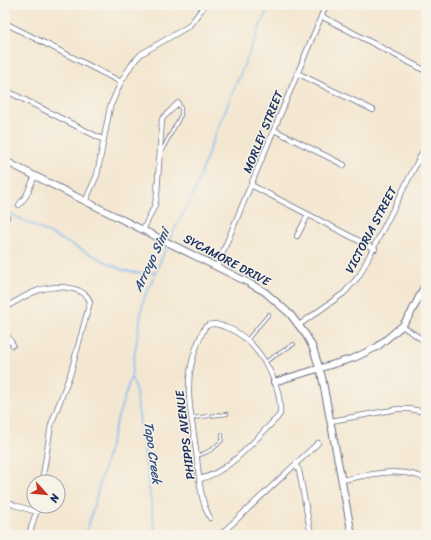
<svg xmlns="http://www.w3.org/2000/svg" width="431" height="540" font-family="Sriracha,sans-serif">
<rect width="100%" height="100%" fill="#f7f3e8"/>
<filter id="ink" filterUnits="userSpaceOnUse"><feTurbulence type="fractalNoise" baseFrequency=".025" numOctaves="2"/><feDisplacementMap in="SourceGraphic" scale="8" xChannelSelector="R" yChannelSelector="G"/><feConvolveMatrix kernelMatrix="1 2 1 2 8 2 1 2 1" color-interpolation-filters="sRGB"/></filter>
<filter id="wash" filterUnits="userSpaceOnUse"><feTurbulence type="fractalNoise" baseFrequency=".012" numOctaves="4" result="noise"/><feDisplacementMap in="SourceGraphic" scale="16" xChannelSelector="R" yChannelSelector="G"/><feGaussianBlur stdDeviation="0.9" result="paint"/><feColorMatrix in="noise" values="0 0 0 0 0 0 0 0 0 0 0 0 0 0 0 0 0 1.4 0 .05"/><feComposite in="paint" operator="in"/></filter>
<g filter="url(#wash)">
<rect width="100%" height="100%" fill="#f4e7d1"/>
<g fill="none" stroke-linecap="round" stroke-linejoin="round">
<path stroke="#7cbaef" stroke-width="1.5" d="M5 211 122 270 138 273H154
M169 240 194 193 211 145 269 5
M131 378 135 386 155 532
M86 535 117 420 131 377 143 301 168 244"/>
</g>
</g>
<g filter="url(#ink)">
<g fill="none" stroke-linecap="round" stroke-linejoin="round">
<defs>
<path id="lane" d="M160 154 181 115V108L178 103
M247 340 269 314
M265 362 294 344
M192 418 227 414
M197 456C207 453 216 448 222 440V434"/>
<path id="street" d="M321 16 426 71
M5 23 121 82
M297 73 373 110
M5 90 104 140
M274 130 344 165
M251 185 375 249
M85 202 97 175 110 107 121 82 132 64 141 54 189 26 205 5
M19 205 26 196 35 176
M5 218 7 217
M143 230 155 205 157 194 162 119 178 103
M297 236 308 215
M217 266 326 5
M5 308C27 294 47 282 74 289 82 291 88 295 90 302L71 372 51 425 42 482
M299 325 344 293 359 276 426 145
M402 326 426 342
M5 332 13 345
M331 421 398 409H409L426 412
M295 465 299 470 311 535
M200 479C231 471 254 440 277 418L280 414C282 382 256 337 225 327 217 324 212 322 205 327 196 345 189 366 189 386 188 405 193 425 195 443 199 467 198 497 210 518
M342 480C370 475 399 466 426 479
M5 500 14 505 37 512
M29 535 38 506
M220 535 318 443
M382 535H392"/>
<path id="secondary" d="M5 161 247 282 265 292 290 314 306 335 313 348 322 377 352 535
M274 382 354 358 377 347 402 326 410 315 426 283"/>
</defs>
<use href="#lane" stroke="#676f86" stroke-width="4"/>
<use href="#street" stroke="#676f86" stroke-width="6"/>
<use href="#secondary" stroke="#676f86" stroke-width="8"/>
<use href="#lane" stroke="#fff" stroke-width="2.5"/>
<use href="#street" stroke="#fff" stroke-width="4.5"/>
<use href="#secondary" stroke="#fff" stroke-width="6"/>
</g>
</g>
<g text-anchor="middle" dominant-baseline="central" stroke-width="3" stroke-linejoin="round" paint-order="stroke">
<g font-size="12" fill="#1b2f5e" stroke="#f7f3e8">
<text transform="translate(263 132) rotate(-68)">MORLEY STREET</text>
<text transform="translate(371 230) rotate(-62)">VICTORIA STREET</text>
<text transform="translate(227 260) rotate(28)">SYCAMORE DRIVE</text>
<text transform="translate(185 435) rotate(-97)">PHIPPS AVENUE</text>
</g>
<g font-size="13" font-style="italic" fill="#335282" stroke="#f7f3e8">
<text transform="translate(151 260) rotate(-65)">Arroyo Simi</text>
<text transform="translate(153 453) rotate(82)">Tapo Creek</text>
</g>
</g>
<rect width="431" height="540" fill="none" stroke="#f7f3e8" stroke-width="20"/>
<g transform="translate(46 494) rotate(117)"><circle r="19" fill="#f7f3e8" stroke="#9fa5b1"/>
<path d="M0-3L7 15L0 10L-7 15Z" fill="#c8321e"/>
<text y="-6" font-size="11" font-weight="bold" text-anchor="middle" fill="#1b2f5e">N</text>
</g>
</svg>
